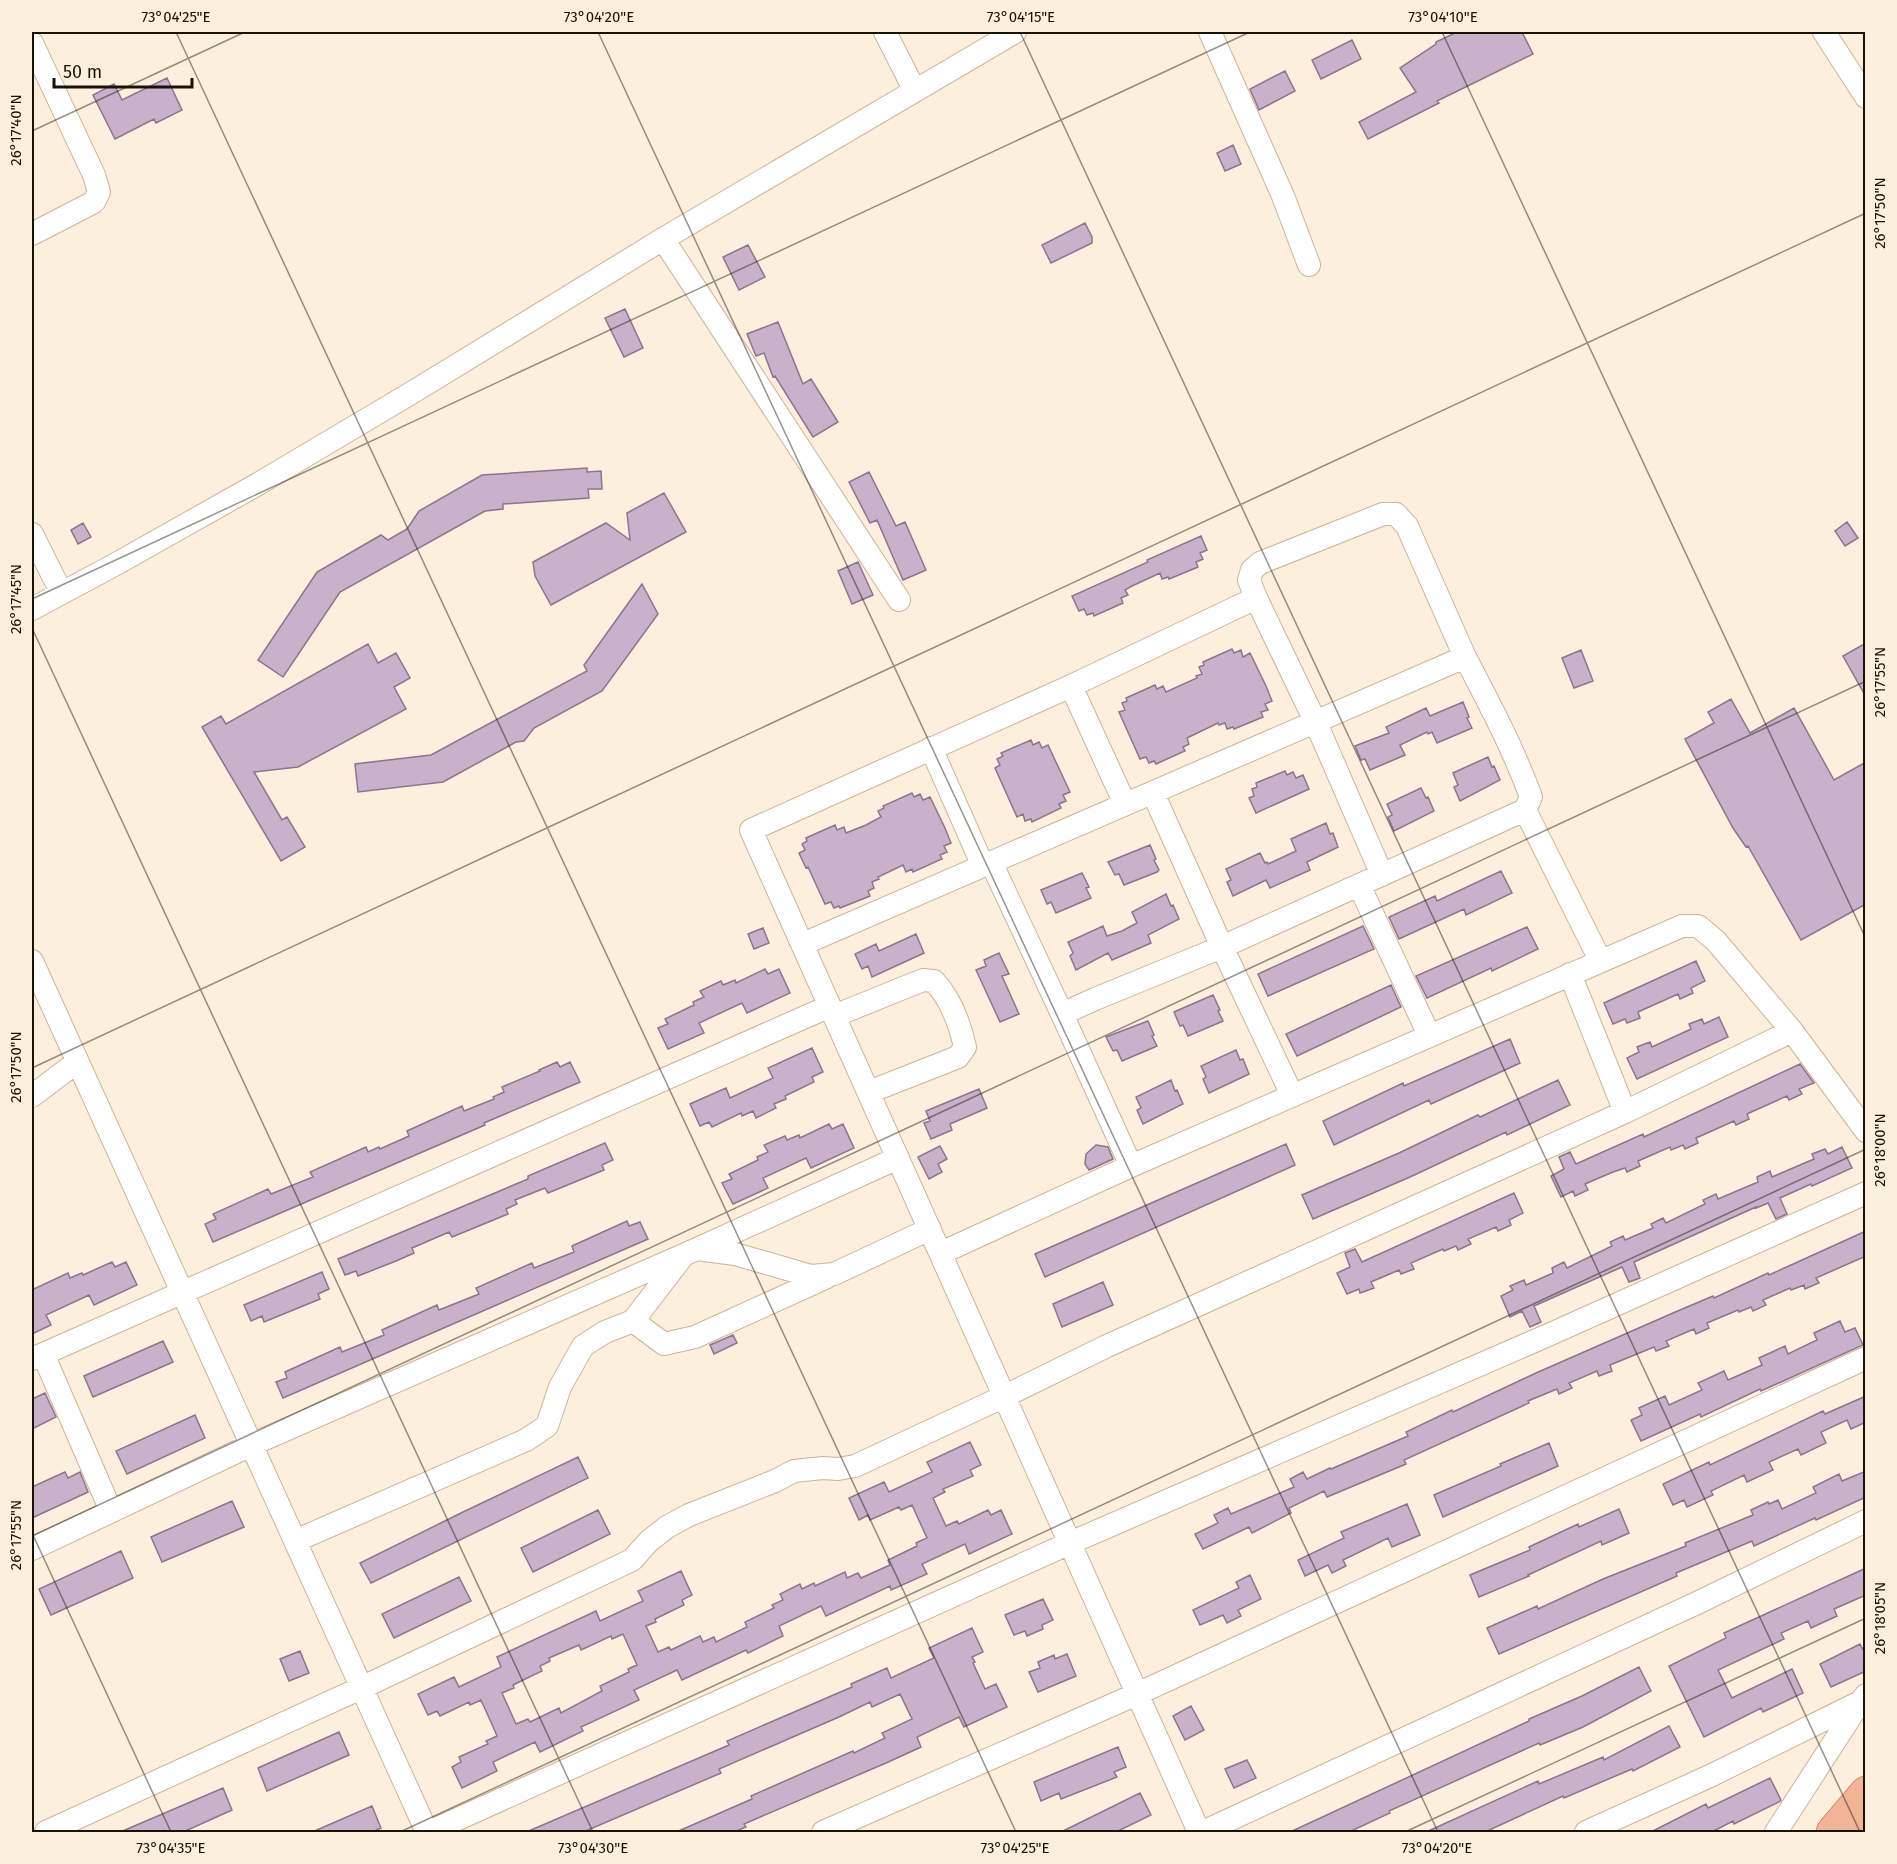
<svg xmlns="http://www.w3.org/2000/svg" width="1897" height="1864" font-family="'Fira Sans',sans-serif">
<rect width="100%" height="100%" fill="#fcefdd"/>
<path fill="#c9b0cb" stroke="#8c748d" stroke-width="1.5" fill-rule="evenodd" d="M1457 32H1522L1533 54 1437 101 1439 103 1368 139 1359 122 1416 92 1400 68 1436 44V42Z
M1352 40 1361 59 1321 79 1312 60Z
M1285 71 1295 91 1259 110 1250 89Z
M167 78 182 110 156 123 154 119 115 139 93 95 114 84 122 100Z
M1233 145 1241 164 1225 171 1217 153Z
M1085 223 1092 237V243L1051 263 1042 245Z
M748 245 765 277 739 290 723 257Z
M625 309 643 348 624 357 605 318Z
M778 322 803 384 811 379 838 422 813 437 775 376 773 377 764 353 756 356 747 334Z
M587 468V472L601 471 602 489H588L589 498 503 504V509L485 511 340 592 283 677 258 660 317 572 381 535 388 540 407 529 419 511 482 475Z
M869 472 896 526 905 522 926 570 903 580 877 520 870 523 849 482Z
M664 493 686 532 551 605 535 576 533 562 606 523 630 540 627 513Z
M1847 522 1858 538 1845 546 1835 531Z
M83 523 91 537 78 544 71 530Z
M1201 536 1207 550 1200 553 1203 559 1196 562 1198 567 1169 579 1168 577 1162 579 1160 573 1132 586 1125 590 1128 595 1121 598 1123 603 1094 616 1093 613 1087 615 1084 609 1079 611 1072 596 1148 562 1147 560Z
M858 562 873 595 852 604 838 571Z
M642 584 658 614 602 691 534 728 524 741 516 742 443 782 358 792 355 764 431 755 587 671 584 665Z
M1866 643V697L1843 656Z
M368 644 378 663 396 653 410 678 394 687 406 709 298 767 254 772 282 820 287 817 305 847 281 861 202 727 221 716 226 724Z
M1232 649 1234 653 1241 650 1243 657 1250 653 1266 686 1272 701 1265 704 1268 710 1261 712 1263 717 1234 729 1233 727 1227 729 1225 723 1219 725 1218 723 1187 738 1189 744 1183 747 1185 751 1156 764 1154 761 1149 763 1146 757 1140 759 1119 712 1125 710 1122 703 1127 701 1126 698 1155 685 1157 689 1163 686 1166 692 1197 678 1196 676 1202 674 1199 667 1204 665 1203 662Z
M1581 650 1593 681 1574 688 1562 658Z
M1731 699 1750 733 1794 708 1834 780 1866 762V904L1801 940 1748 846 1746 847 1733 828 1685 739 1714 723 1708 712Z
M1463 702 1469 717 1467 718 1472 728 1437 743 1432 732 1428 734 1427 732 1400 745 1405 755 1370 770 1365 759 1361 760 1355 746 1389 733 1386 727 1426 708 1430 716Z
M1031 740 1033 745 1039 742 1042 748 1048 745 1070 792 1063 795 1066 801 1059 804 1061 808 1032 822 1031 819 1025 821 1023 814 1017 817 995 768 1000 765 997 759 1003 756 1001 753Z
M1488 757 1492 767 1494 766 1500 780 1460 801 1454 787 1458 785 1453 773Z
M1285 771 1287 775 1293 772 1296 778 1303 775 1309 789 1256 813 1249 798 1254 796 1252 789 1257 787 1256 783Z
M1421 788 1426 798 1428 797 1434 811 1394 831 1388 817 1392 815 1387 804Z
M912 793 914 797 920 794 923 800 930 797 945 828 951 843 944 846 947 852 940 855 942 859 913 872 912 869 906 872 903 865 878 877 879 879 872 882 874 888 868 891 870 896 840 908 839 906 834 908 831 902 825 904 808 867 806 868 799 853 805 850 802 844 807 841 806 838 835 825 837 830 844 827 846 833 866 825 881 817 878 811 884 808 883 806Z
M1326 823 1330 834 1333 833 1338 847 1307 862 1310 870 1270 888 1266 880 1233 896 1227 882 1231 880 1226 869 1260 853 1265 863 1267 862 1268 864 1296 851 1291 839Z
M1150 845 1156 859 1154 860 1159 870 1157 872 1124 885 1119 874 1115 875 1108 862Z
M1501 871 1512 893 1466 915 1464 909 1399 939 1389 917 1435 896 1437 901Z
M1082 873 1089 887 1086 888 1091 898 1056 913 1051 902 1047 904 1041 890Z
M1166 894 1171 906 1173 905 1179 919 1148 935 1151 943 1112 960 1108 953 1076 970 1070 956 1073 953 1068 942 1103 926 1107 936 1122 931 1137 923 1132 912Z
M1363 926 1374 949 1268 996 1258 974Z
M1527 927 1538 949 1492 971 1491 968 1427 998 1416 976Z
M763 928 769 943 754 949 748 934Z
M916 934 924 953 872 977 868 966 862 969 855 954 876 944 879 951Z
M999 953 1009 974 1002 976 1019 1014 1000 1022 976 970 986 966 984 960Z
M1696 961 1705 981 1691 988 1693 993 1680 999 1678 994 1638 1012 1640 1018 1627 1023 1625 1019 1613 1024 1604 1003Z
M765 969 768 974 779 969 790 993 747 1013 742 1003 699 1023 704 1033 668 1049 658 1028 668 1024 665 1019 694 1005 693 1002 704 997 700 991 721 981 723 985 735 980 736 983Z
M1391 985 1401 1007 1297 1056 1286 1034Z
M1213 995 1220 1010 1218 1011 1223 1021 1188 1036 1183 1025 1180 1026 1174 1012Z
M1719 1017 1728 1037 1637 1079 1627 1058 1639 1052 1637 1047 1650 1042 1652 1047 1691 1029 1689 1024 1702 1019 1704 1024Z
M1148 1021 1154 1035 1152 1036 1157 1046 1122 1061 1117 1050 1113 1051 1106 1037Z
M1510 1039 1520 1063 1431 1104 1429 1100 1334 1145 1323 1121 1403 1083 1404 1086Z
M812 1048 823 1072 812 1077 814 1082 785 1096 786 1099 774 1104 776 1108 756 1118 753 1111 742 1116 741 1113 712 1127 709 1122 700 1126 690 1104 726 1088 730 1098 773 1078 768 1068Z
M1236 1050 1240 1060 1243 1059 1249 1074 1209 1093 1203 1079 1206 1077 1201 1066Z
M557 1062 560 1067 570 1062 580 1082 484 1123 485 1125 213 1242 205 1224 216 1219 213 1214 268 1189 271 1194 313 1177 310 1172 366 1147 368 1152 379 1147 380 1149 409 1136 407 1131 462 1106 464 1111 494 1099 493 1097 504 1092 502 1087 540 1071 539 1070Z
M1800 1064 1814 1083 1799 1089 1802 1094 1789 1100 1787 1096 1747 1114 1749 1119 1736 1125 1734 1121 1696 1138 1698 1143 1685 1149 1683 1145 1671 1150 1670 1147 1638 1161 1640 1166 1627 1172 1625 1168 1613 1172 1585 1184 1588 1190 1575 1196 1573 1191 1561 1197 1551 1176 1564 1169 1559 1157 1570 1152 1576 1164 1643 1134 1644 1137Z
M1171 1080 1175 1091 1177 1090 1183 1104 1143 1124 1137 1110 1141 1108 1136 1097Z
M1558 1080 1570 1105 1507 1135 1506 1132 1410 1177 1313 1219 1302 1195 1399 1153 1478 1115 1480 1117Z
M979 1089 987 1108 950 1124 952 1130 931 1139 924 1123 930 1121 926 1111Z
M829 1124 832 1129 843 1124 854 1148 811 1168 806 1158 763 1178 768 1188 733 1204 722 1183 732 1179 729 1174 758 1160 757 1157 768 1152 764 1145 785 1136 787 1140 799 1135 800 1138Z
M605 1143 613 1160 602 1165 604 1170 548 1193 545 1188 515 1200 517 1204 506 1209 508 1214 452 1237 449 1232 426 1242 412 1248 414 1253 396 1261 358 1276 356 1271 345 1275 338 1259 528 1179V1176Z
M1286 1144 1295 1165 1045 1277 1035 1254Z
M1096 1145 1108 1147 1113 1159 1089 1170 1085 1164 1086 1154Z
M940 1146 947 1159 938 1164 942 1172 929 1179 918 1157Z
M1842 1147 1852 1168 1812 1186 1811 1184 1780 1198 1787 1214 1776 1219 1768 1203 1756 1208V1207L1634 1262 1640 1278 1629 1282 1622 1267 1534 1306 1541 1322 1530 1327 1522 1311 1510 1317 1501 1296 1513 1290 1510 1286 1524 1280 1526 1285 1553 1273 1552 1268 1564 1262 1567 1268 1612 1246 1610 1242 1623 1236 1625 1240 1653 1228 1651 1224 1663 1218 1666 1223 1705 1204 1703 1200 1716 1194 1718 1199 1758 1182 1757 1177 1770 1171 1772 1177 1814 1159 1812 1154 1825 1149 1828 1154Z
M1514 1193 1523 1213 1509 1220 1511 1225 1498 1231 1496 1227 1468 1239 1471 1244 1458 1250 1456 1246 1444 1251 1443 1249 1411 1263 1414 1269 1401 1274 1399 1270 1371 1282 1374 1288 1360 1293 1359 1289 1347 1294 1337 1273 1350 1267 1345 1253 1355 1249 1362 1262Z
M627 1221 629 1226 640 1222 648 1239 283 1398 276 1382 287 1378 285 1372 340 1347 342 1352 384 1335 382 1330 437 1305 439 1310 479 1294 476 1288 532 1263 534 1268 574 1252 572 1246Z
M1866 1231V1256L1816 1278 1819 1283 1805 1289 1804 1285 1791 1290 1790 1288 1763 1300 1766 1305 1753 1311 1751 1307 1739 1312 1738 1310 1707 1323 1709 1328 1696 1334 1694 1329 1666 1341 1669 1346 1656 1351 1654 1347 1610 1365 1612 1371 1599 1376 1597 1371 1569 1383 1572 1388 1559 1394 1557 1389 1528 1401 1529 1403 1404 1460 1406 1464 1327 1497 1324 1491 1289 1508 1291 1513 1252 1533 1249 1527 1203 1549 1195 1534 1218 1523 1214 1515 1228 1508 1231 1514 1294 1487 1290 1479 1303 1472 1307 1479 1330 1468 1331 1469 1408 1436 1406 1432 1452 1410 1453 1412 1536 1373 1673 1313 1713 1296 1714 1298 1768 1273 1769 1275Z
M112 1262 115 1267 126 1262 137 1285 94 1305 89 1295 46 1315 51 1325 32 1334V1283L34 1289 68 1273 70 1278 82 1273 83 1275Z
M322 1272 329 1289 318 1294 320 1299 264 1322 262 1316 251 1321 244 1305Z
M1103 1282 1113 1305 1062 1327 1053 1304Z
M1840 1321 1845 1332 1855 1328 1863 1345 1761 1391 1760 1389 1701 1417 1700 1414 1641 1441 1631 1420 1642 1415 1639 1408 1665 1396 1669 1405 1702 1390 1698 1383 1724 1371 1728 1380 1762 1365 1759 1358 1785 1346 1788 1354 1817 1340 1814 1333Z
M733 1335 737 1343 714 1354 710 1345Z
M163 1341 173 1362 93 1397 84 1376Z
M45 1393 56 1417 32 1429V1399Z
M1866 1396V1422L1851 1429 1847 1420 1821 1432 1826 1443 1801 1455 1798 1449 1769 1462 1773 1470 1747 1482 1744 1475 1711 1491 1713 1495 1687 1507 1684 1500 1673 1505 1663 1484 1709 1462 1710 1465 1823 1411 1825 1414Z
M195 1415 205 1438 127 1474 116 1451Z
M970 1442 981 1465 970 1470 973 1476 943 1489 945 1492 933 1498 946 1526 957 1521 959 1524 988 1510 991 1515 1001 1510 1012 1534 969 1554 965 1544 922 1564 927 1574 891 1590 890 1586 826 1616 821 1606 779 1626 783 1636 748 1653 746 1650 682 1680 677 1670 634 1690 639 1700 581 1727 583 1731 540 1752 535 1742 493 1762 497 1771 462 1788 452 1767 461 1762 459 1757 488 1744 486 1741 497 1736 494 1729 481 1700 470 1705 469 1702 440 1716 437 1711 428 1715 418 1694 454 1677 459 1687 501 1667 497 1657 596 1611 600 1621 643 1601 638 1591 681 1571 692 1595 682 1600 684 1605 655 1619 656 1622 646 1626 658 1652 669 1647 671 1650 700 1636 703 1642 714 1637 716 1642 747 1627 745 1622 774 1608 772 1605 783 1600 780 1594 800 1584 802 1589 814 1583 815 1586 845 1572 847 1578 858 1573 861 1578 890 1565 888 1560 917 1546 916 1543 927 1538 912 1505 901 1510 899 1507 870 1520 868 1515 859 1520 849 1498 884 1482 889 1492 932 1472 927 1462ZM623 1634 637 1665 628 1669 629 1672 600 1686 602 1691 561 1713 559 1708 530 1722 528 1719 516 1724 502 1693 514 1688 513 1685 542 1671 540 1666 550 1661 549 1658 579 1645 581 1650 611 1636 612 1639Z
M1549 1443 1558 1466 1443 1517 1434 1495 1501 1466 1500 1464Z
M578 1457 588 1478 371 1583 360 1563 461 1513Z
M1866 1471V1497L1816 1520 1815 1518 1754 1546 1752 1541 1676 1573 1677 1576 1499 1654 1487 1628 1537 1606 1538 1609 1603 1579 1686 1546 1685 1543 1753 1515 1751 1510 1768 1502 1769 1504 1778 1500 1782 1509 1816 1493 1813 1487 1839 1474 1842 1481Z
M65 1472 68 1478 80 1472 88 1492 32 1518V1487Z
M232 1501 244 1527 162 1562 151 1537Z
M1407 1504 1420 1535 1392 1547 1388 1538 1343 1560 1346 1566 1332 1573 1328 1565 1305 1576 1298 1560 1344 1538 1341 1532Z
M1619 1509 1629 1533 1602 1545 1601 1541 1528 1575 1529 1576 1479 1597 1470 1575 1530 1550 1529 1547 1578 1524 1579 1527Z
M598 1510 610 1534 533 1572 521 1548Z
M121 1551 133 1578 51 1615 39 1589Z
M1866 1568V1595L1834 1609 1837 1616 1811 1628 1808 1621 1781 1633 1784 1639 1718 1670 1732 1698 1792 1669 1803 1693 1763 1712 1761 1708 1704 1737 1669 1666 1726 1638 1724 1633Z
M1250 1575 1261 1599 1238 1610 1241 1616 1227 1623 1223 1615 1200 1625 1193 1610 1239 1588 1236 1582Z
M459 1577 471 1601 394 1638 382 1614Z
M1043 1599 1053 1620 1042 1625 1043 1629 1027 1636 1025 1631 1014 1635 1005 1615Z
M972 1628 983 1652 972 1657 975 1662 973 1663 985 1689 996 1684 1007 1707 964 1727 959 1717 917 1737 921 1747 886 1763 744 1824 746 1827 732 1833H674L752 1799 751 1796 853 1751 854 1753 885 1738 882 1733 912 1719 900 1694 872 1707 870 1702 839 1717 719 1769 721 1773 581 1833H524L729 1745 727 1741 852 1687 851 1684 887 1668 891 1678 934 1658 929 1648Z
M1860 1644 1866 1655V1671L1831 1687 1820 1664Z
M300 1651 309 1673 289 1681 280 1659Z
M1067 1654 1076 1676 1038 1692 1029 1672 1040 1668 1038 1662 1054 1655 1055 1659Z
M1639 1667 1651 1691 1583 1727 1540 1745 1539 1743 1389 1811 1390 1813 1347 1833H1288L1529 1721V1719L1582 1696Z
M1191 1706 1204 1730 1185 1740 1173 1716Z
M1669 1726 1680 1747 1633 1771 1632 1769 1564 1798 1563 1796 1483 1833H1424L1538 1781 1539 1784 1603 1757 1604 1760Z
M339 1732 349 1755 267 1791 258 1768Z
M1118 1747 1126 1767 1114 1772 1117 1777 1061 1799 1059 1793 1041 1801 1034 1782Z
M1247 1760 1256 1778 1234 1788 1225 1769Z
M1770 1778 1781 1800 1779 1802 1734 1824 1733 1821 1710 1833H1649L1706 1804 1708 1808Z
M223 1788 232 1810 181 1833H118Z
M1140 1793 1151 1815 1114 1833H1059Z
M372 1806 381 1828 370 1833H310Z"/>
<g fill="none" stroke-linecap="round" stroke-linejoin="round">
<defs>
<path id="minor" d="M885 32 915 91
M1210 32 1283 196 1309 265
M1824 32 1866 97
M32 43 94 175 99 192 94 202 32 234
M663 239 899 600
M32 534 61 592
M1256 598 1316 723 1382 875
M32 609 116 564 258 484 408 395 663 239 1015 32
M1071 686 1125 804
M931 748 983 866
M1153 793 1222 947 1292 1095
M1525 810 1600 960
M991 862 1062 1014 1095 999 1222 947 1525 810 1531 797C1513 748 1489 703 1465 657
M1359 885 1429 1035
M803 944 1465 657 1407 526 1396 514H1383L1260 563 1252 570 1249 580 1256 598 1071 686 751 830 1199 1832
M32 961 427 1832
M1570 974 1625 1112
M834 1016 923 980 934 981C950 998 960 1025 965 1047L958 1057 869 1092
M32 1096 77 1062
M1131 1166 1682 926H1698L1716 941 1792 1031 1866 1131
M697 1249 898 1158
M941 1253 1131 1166 1062 1014
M633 1321 664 1344 695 1337 827 1277
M43 1354 111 1511
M32 1359 830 1006
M295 1541 526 1440 547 1426 560 1387 583 1346 605 1332 633 1321 682 1257
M32 1549 251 1445 697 1249 735 1254 811 1276 834 1274 930 1229
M46 1832 361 1688 632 1560 649 1541 667 1527 689 1515 775 1481 794 1471 823 1468 838 1469 855 1466 1005 1396 1107 1346 1625 1112 1792 1031
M429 1832 1070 1543 1546 1336 1866 1193
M823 1832 1137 1694 1866 1358
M1203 1832 1697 1603 1866 1521
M1586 1832 1710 1776 1860 1702 1866 1695
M1776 1832 1860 1702"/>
<path id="primary" d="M1833 1832 1866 1793
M1863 1832 1866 1830"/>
</defs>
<use href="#minor" stroke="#cab597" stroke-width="24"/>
<use href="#primary" stroke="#a05b36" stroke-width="34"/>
<use href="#minor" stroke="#fff" stroke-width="22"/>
<use href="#primary" stroke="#f2b496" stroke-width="33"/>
</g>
<path fill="none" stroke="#191207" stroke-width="1.5" stroke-opacity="0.45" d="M176 32 1016 1832M598 32 1438 1832M1020 32 1860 1832M1442 32 1866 939M1864 32 1866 34M32 131 245 32M32 599 1250 32M32 628 593 1832M32 1068 1866 213M32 1533 171 1832M32 1536 1866 681M400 1832 1866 1149M1405 1832 1866 1618"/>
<rect width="1897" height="1864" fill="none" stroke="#fcefdd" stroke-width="66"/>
<path d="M54 78v9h138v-9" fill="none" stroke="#191207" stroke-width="3"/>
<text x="63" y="78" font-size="18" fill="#191207" stroke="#fcefdd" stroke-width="4.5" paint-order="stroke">50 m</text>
<rect x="33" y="33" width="1831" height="1798" fill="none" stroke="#191207" stroke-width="2"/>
<g font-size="15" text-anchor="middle" fill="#191207">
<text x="176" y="22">73°04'25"E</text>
<text x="599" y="22">73°04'20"E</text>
<text x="1021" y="22">73°04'15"E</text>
<text x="1443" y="22">73°04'10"E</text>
<text transform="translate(16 130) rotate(-90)" y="5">26°17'40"N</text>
<text transform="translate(1880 213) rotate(-90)" y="5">26°17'50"N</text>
<text transform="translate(16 599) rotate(-90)" y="5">26°17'45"N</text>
<text transform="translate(1880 682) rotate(-90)" y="5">26°17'55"N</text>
<text transform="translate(16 1067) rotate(-90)" y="5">26°17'50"N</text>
<text transform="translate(1880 1150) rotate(-90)" y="5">26°18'00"N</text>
<text transform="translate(16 1535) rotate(-90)" y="5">26°17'55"N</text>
<text transform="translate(1880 1618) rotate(-90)" y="5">26°18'05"N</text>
<text x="171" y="1853">73°04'35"E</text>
<text x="593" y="1853">73°04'30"E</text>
<text x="1015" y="1853">73°04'25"E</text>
<text x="1437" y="1853">73°04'20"E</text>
</g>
</svg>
